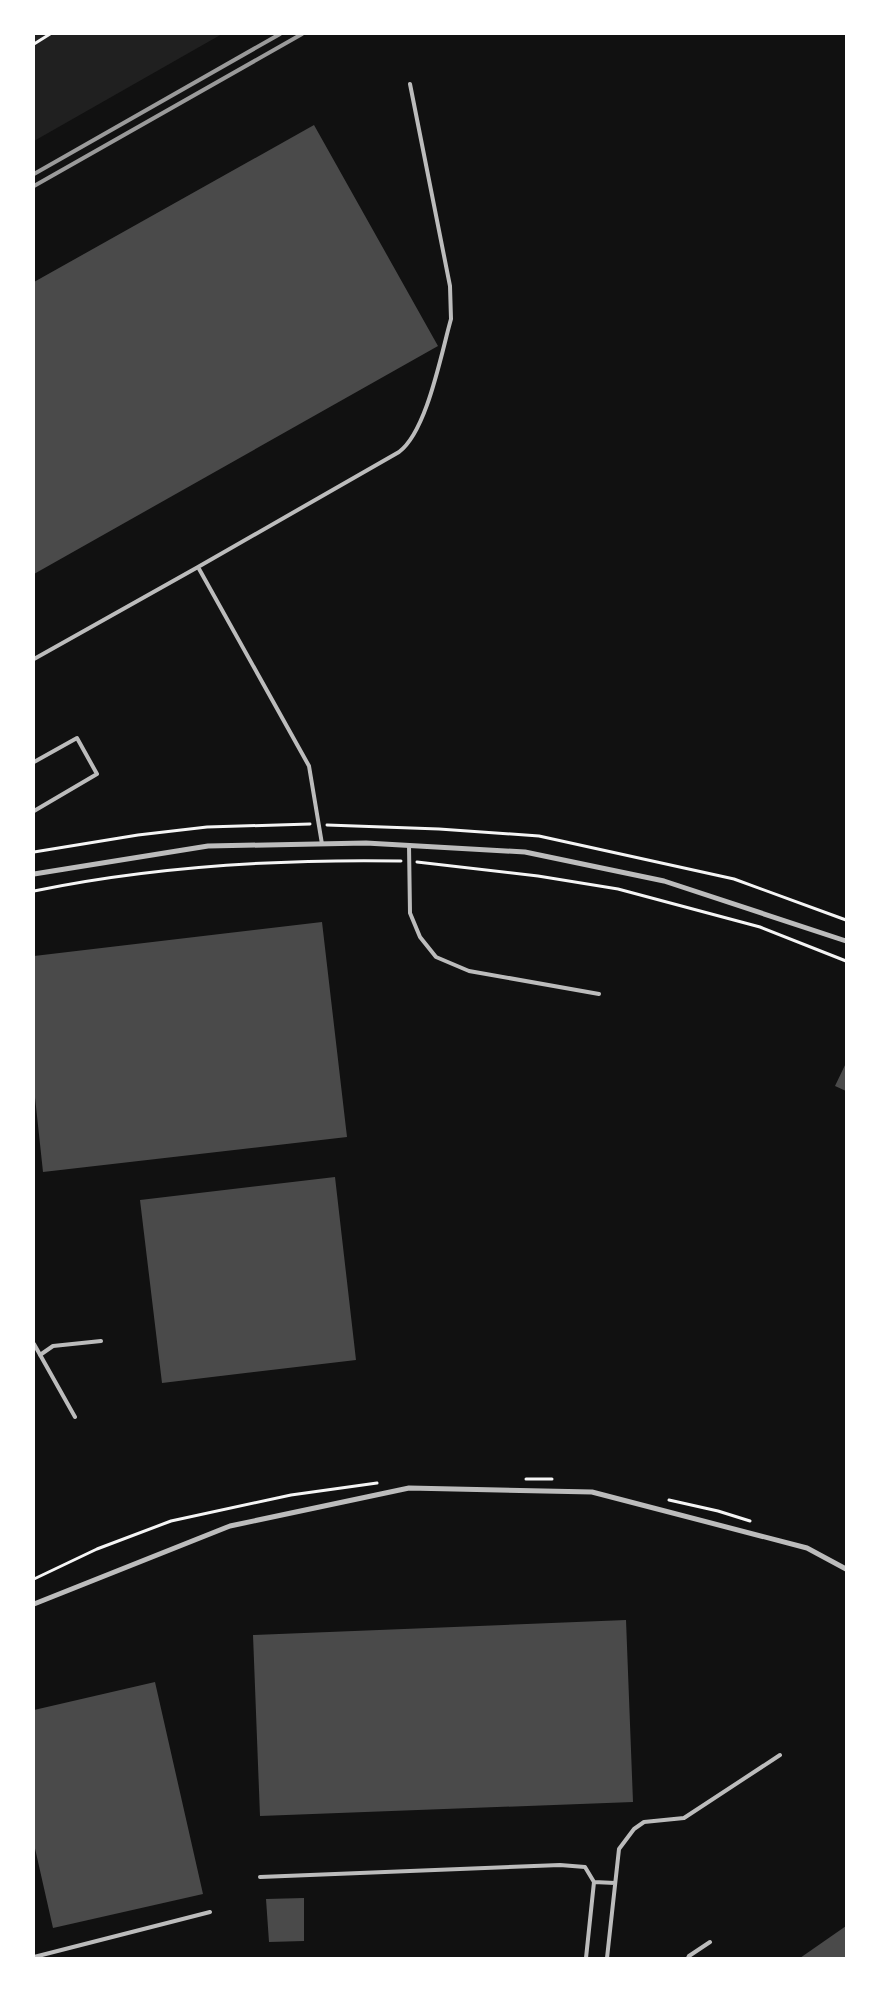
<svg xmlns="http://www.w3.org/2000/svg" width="880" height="1992" font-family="Poppins,sans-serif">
<rect width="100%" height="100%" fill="#111"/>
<path fill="#202020" d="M34 34H222L34 141Z"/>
<path fill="#4a4a4a" d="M314 125 438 346 34 574V282Z
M322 922 347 1137 43 1172 34 1088V956Z
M846 1063V1091L835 1086Z
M335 1177 356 1360 162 1383 140 1200Z
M626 1620 633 1802 260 1816 253 1635Z
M155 1682 203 1894 53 1928 34 1844V1710Z
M304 1898V1941L269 1942 266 1899Z
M846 1926V1958H800Z"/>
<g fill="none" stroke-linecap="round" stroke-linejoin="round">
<path stroke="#f5f5f5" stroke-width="3" d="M34 44 50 34
M327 825 439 829 539 836 734 879 846 920
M34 852 138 835 207 827 310 824
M417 862 538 876 618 889 760 927 846 961
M34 891C155 866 278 859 401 861
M526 1479H552
M669 1500 718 1511 750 1521
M34 1579 97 1549 171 1521 291 1495 377 1483"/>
<path stroke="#bcbcbc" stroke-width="4" d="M198 567 399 452C427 431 441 354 451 319L450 286 410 84
M34 659 198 567 309 766 322 844
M34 762 77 738 97 774 34 811
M409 845 410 913 420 937 436 957 469 971 599 994
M34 1344 75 1417
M40 1355 53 1346 101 1341
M260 1877 560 1865 585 1867 594 1882 586 1958
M594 1882 615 1883
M34 1957 210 1912
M607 1958 619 1849 634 1829 644 1822 684 1818 780 1755
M688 1958 689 1956 710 1942"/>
<path stroke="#bcbcbc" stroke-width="5" d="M34 874 208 846 366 843 525 852 664 881 846 941
M34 1604 230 1526 409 1488 592 1492 807 1548 846 1569"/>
<path stroke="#9a9a9a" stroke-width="4" d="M34 174 280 34
M34 186 302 34"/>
</g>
<rect width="880" height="1992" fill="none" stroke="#ffffff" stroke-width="70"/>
</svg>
